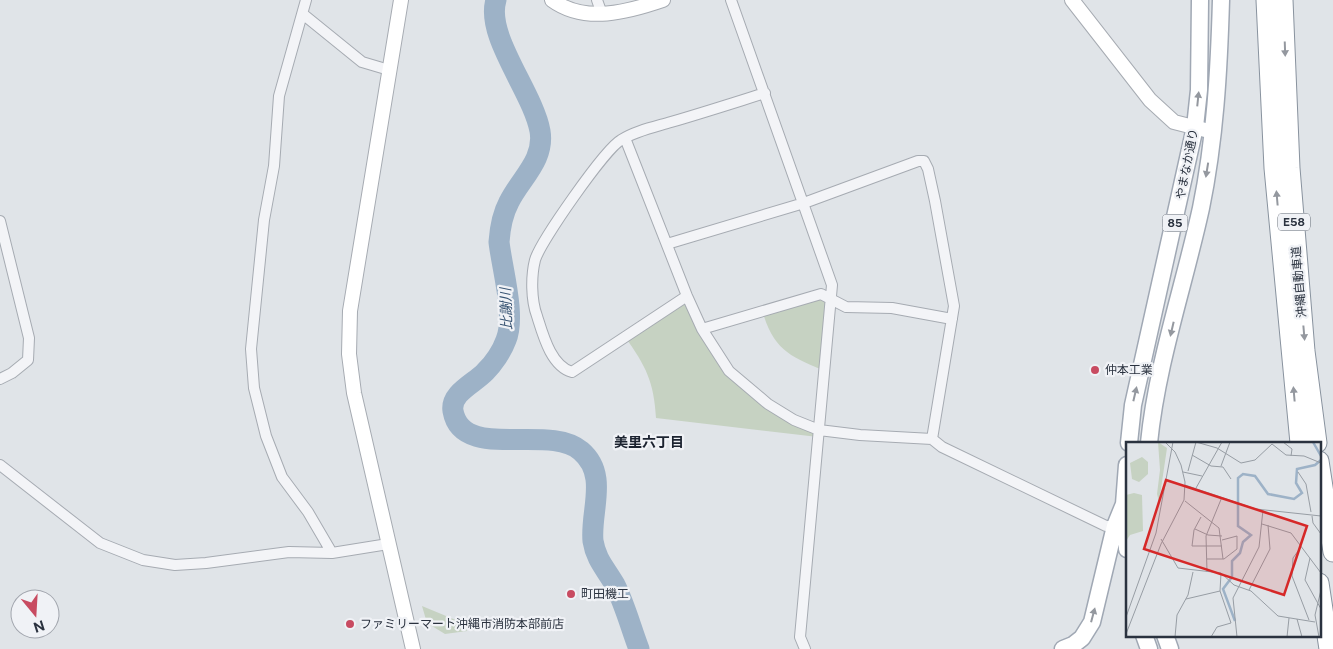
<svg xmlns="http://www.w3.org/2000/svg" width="1333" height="649" font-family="'Public Sans','Noto Sans JP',sans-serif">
<rect width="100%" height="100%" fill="#e0e4e8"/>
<path fill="#c6d2c2" d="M687 296 702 329 750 390 819 430 818 437 656 418C654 382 646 366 625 337Z
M829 297 823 370C788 356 773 348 762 310Z
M422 606 463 623 467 631 445 634 427 623Z"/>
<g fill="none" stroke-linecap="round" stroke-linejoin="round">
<path stroke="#9db2c7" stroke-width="21" d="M496 0C485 36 533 92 540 131 545 160 520 179 509 202 502 215 500 228 499 242 502 269 516 316 506 340 502 351 493 364 485 372 475 383 450 393 453 411 462 462 549 423 581 451 609 475 590 511 593 541 596 560 606 569 615 585 625 605 631 628 639 649"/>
<defs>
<path id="street" d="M306 0 279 96 274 166 264 220 251 349 254 388 266 436 282 477 308 512 332 553
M597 0 602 14
M731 0 832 285 800 637 805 649
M304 15 362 62 389 70
M625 138 687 296 702 329 729 371 768 404 794 420 819 430 860 435 932 439 942 447 1106 526H1115
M0 221 29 338 28 360 12 373 0 379
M667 244 804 203 918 161H924L928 169 935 201 954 306 932 439
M687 296 572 372C551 366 543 335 537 316 531 300 531 276 535 260 540 242 605 149 621 140 635 131 654 127 671 122 702 113 733 103 765 93
M702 329 821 294 846 307 892 308 952 319
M0 465 100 543 143 560 175 565 206 563 289 552 332 553 388 544"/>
<path id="secondary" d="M401 0 350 311 349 354 354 393 413 649
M552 0C585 24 628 12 663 0
M1072 0 1150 100 1174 122 1213 132"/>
<path id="primary" d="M1129 443 1133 405 1195 127 1199 90 1200 0
M1149 443C1157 363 1184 286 1201 208 1215 140 1219 70 1221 0
M1127 465 1124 504 1127 549
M1144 635 1149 649
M1165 635 1170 649
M1063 649 1073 645 1082 638 1092 622 1115 526 1124 504"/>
<path id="highway" d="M1266 0 1274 168 1300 443
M1283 0 1290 168 1305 351 1317 443
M1319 461 1333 552
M1319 583 1329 649"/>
</defs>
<use href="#street" stroke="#a6abb2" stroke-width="12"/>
<use href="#secondary" stroke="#a6abb2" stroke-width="16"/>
<use href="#primary" stroke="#a0a8b4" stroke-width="19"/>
<use href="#highway" stroke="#88929e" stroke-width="21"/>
<use href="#street" stroke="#f3f4f7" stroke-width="10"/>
<use href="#secondary" stroke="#fff" stroke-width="14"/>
<use href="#primary" stroke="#fff" stroke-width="16"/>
<use href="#highway" stroke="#fff" stroke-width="19"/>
</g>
<defs><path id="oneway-solid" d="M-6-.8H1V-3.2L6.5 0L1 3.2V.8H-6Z" transform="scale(1.25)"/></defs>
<g fill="#94989f">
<use href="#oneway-solid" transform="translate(1285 49) rotate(88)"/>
<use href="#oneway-solid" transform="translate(1198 99) rotate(-84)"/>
<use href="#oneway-solid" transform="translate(1207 170) rotate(99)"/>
<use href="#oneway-solid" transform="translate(1277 198) rotate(-95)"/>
<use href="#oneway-solid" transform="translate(1172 329) rotate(103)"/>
<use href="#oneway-solid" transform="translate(1304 333) rotate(85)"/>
<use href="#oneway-solid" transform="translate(1135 394) rotate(-77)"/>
<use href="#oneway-solid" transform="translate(1294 394) rotate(-95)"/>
<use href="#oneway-solid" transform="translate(1093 615) rotate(-75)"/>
</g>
<g fill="#c84b61" stroke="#f0f2f6" stroke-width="2">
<circle cx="1095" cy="370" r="5"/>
<circle cx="571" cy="594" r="5"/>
<circle cx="350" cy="624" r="5"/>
</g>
<g text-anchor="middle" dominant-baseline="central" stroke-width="4.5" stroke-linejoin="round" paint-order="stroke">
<g fill="#f0f2f6" stroke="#656c76" stroke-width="1">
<rect x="1278" y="213.5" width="32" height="17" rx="4"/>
<rect x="1162.5" y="214.5" width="25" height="17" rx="4"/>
</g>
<g font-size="11" font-weight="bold" fill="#2a323f">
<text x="1294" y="222">E58</text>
<text x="1175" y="223">85</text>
</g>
<g font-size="12" fill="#2a323f" stroke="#f0f2f6">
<text transform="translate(1187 164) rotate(-79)">やまなか通り</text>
<text transform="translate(1299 282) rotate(-95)">沖縄自動車道</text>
</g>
<g font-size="12" fill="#2a323f" stroke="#f0f2f6" text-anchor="start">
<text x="1105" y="370">仲本工業</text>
<text x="581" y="594">町田機工</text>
<text x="360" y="624">ファミリーマート沖縄市消防本部前店</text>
</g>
<g font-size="14" font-style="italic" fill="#365271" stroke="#f0f2f6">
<text transform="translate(506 309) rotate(-92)">比謝川</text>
</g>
<g font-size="14" font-weight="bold" fill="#1c2330" stroke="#f0f2f6">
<text x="649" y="442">美里六丁目</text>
</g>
</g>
<g transform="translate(1126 442)">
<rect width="195" height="195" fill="#e0e4e8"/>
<path d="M32 0 41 6 33 60 31 52 34 28ZM16 15 22 20V32L13 40 6 37 4 21ZM8 51 16 53 17 89 4 93 0 99V53Z" fill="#c6d2c2"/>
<path fill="none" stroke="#9db2c7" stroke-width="2.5" d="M187 0 195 14M109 179 97 147 106 135V119L114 111 117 100 125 93 112 84V36L117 32 129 34 142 52 168 57 176 51 170 41 171 27 189 23 195 18"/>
<path fill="none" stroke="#979da4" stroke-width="1" d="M157 0 166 7 165 14M66 13 85 24 97 25 105 37M95 24 104 0M62 29 70 0 91 6 115 21 129 18 146 2 160 13 178 14 195 21M57 30 76 34M172 30 180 42 185 70M59 43 130 67 195 74M70 46 96 0M59 59 93 86 97 117M186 74 187 81 195 92M75 75 68 88 66 104H96M136 82 165 91 195 131M69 87 82 93 96 94M35 97 52 126 95 131 108 143 125 149 152 174 189 180M175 105 167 116 166 134 183 178M184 116 179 138 195 167M81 117H98L111 107V94L96 98M81 130 80 94 96 55M123 148 144 107 142 83M60 157 94 149M0 175 30 91 47 0M171 177 176 195M0 192 35 102 58 58 59 40 55 23 49 10 39 0M49 195 51 173 62 153 67 130M85 195 91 185 105 181 94 149 95 131M111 195 107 156 133 105 137 68M161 195 163 176M193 195 189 173 195 148"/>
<path fill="#d62828" fill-opacity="0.15" stroke="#d62828" stroke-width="2.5" d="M40 38 181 84 158 153 18 107Z"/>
<rect width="195" height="195" fill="none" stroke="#2a323f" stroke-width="2.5"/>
</g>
<g transform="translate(35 614) rotate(162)"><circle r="24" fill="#f0f2f6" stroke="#a1a5ad"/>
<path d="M0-4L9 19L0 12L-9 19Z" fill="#c84b61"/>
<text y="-8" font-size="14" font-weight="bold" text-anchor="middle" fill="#2a323f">N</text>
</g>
</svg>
